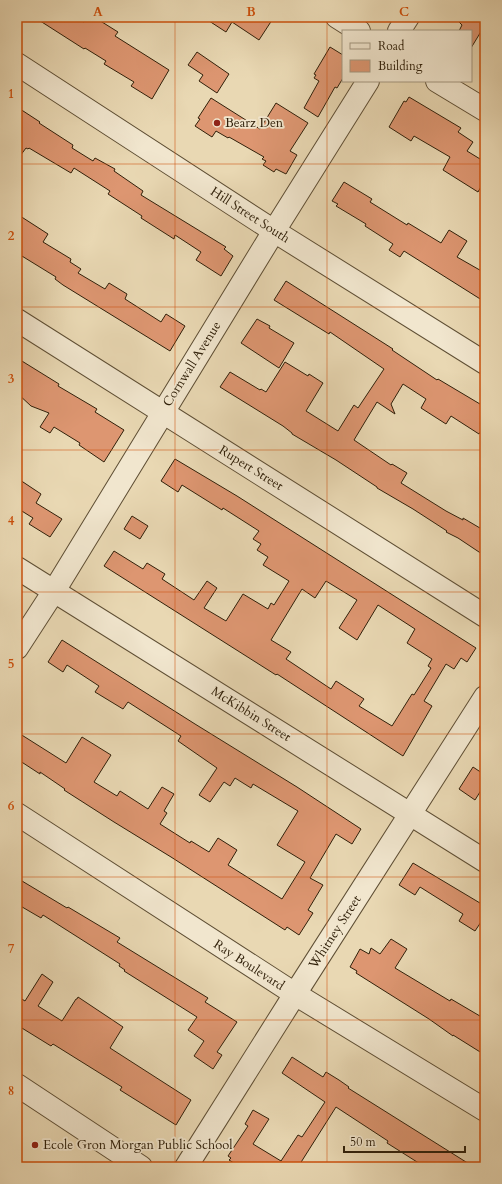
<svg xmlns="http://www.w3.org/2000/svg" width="502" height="1184" font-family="Cardo,serif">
<rect width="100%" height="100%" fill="#e9d8b3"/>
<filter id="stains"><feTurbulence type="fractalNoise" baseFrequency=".005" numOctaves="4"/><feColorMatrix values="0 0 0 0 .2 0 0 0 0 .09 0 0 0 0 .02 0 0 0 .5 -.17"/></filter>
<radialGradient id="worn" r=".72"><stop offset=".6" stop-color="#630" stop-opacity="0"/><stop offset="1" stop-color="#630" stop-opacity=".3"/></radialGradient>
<path fill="#dd9671" stroke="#30200a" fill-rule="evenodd" d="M34 17H76L84 22 87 17H94L118 32 115 36 169 70 152 99 131 86 134 82 104 64 106 61 85 48 84 49Z
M203 17H274L259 40 232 22 226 32Z
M454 17H485V25L471 48V31H459L462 25Z
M330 47 343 55V78L337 88 335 87 318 117 304 108 319 81 314 78 316 75 314 74Z
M197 52 229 74 217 93 199 81 203 75 188 65Z
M409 97 461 128 458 132 473 142 467 151 485 162V180L478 192 443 170 450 157 414 136 411 141 389 127 404 101 406 102Z
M211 98 260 129 276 103 308 123 290 151 297 155 286 174 276 169 274 172 263 165 266 161 262 159 264 157 229 137 228 138 216 131 212 137 195 126 200 119 198 118Z
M17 107 40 122 39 123 73 145 72 148 93 161 95 158 115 169 114 171 143 191 141 195 226 247 224 249 233 256 221 276 196 260 201 252 175 235 174 239 141 218 142 216 108 194 110 191 74 168 71 173 29 148 28 149 26 148 17 160Z
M344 182 372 199 370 202 407 225 408 223 441 243 449 230 467 241 457 257 485 273V302L404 251 400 257 389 250 393 244 365 226 366 224 336 206 338 204 332 201Z
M17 214 48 234 43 242 71 259 70 262 81 269 78 273 105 289 109 283 127 294 125 299 161 322 166 314 185 326 170 351 63 285 55 279 56 277 17 253Z
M286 281 393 349 392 350 437 380 438 379 485 407V425L479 434 451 416 446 424 421 408 426 399 403 384 391 404 395 414 377 402 354 440 391 465 392 464 407 473 401 483 446 511 463 520V518L485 531V556L458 538 446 532 447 531 413 509 377 488V487L336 460 292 434V433L283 426 220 387 230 372 260 390 261 389 266 392 285 362 308 376 309 374 323 383 306 411 338 431 354 405 358 408 384 369 330 332 329 334 274 300Z
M257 319 270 326 269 328 294 343 279 368 241 343Z
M17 358 59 384 58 386 97 409 95 412 124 430 104 462 79 445 80 443 54 427 50 433 40 427 49 413 31 406 17 393Z
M175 459 237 496 476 648 467 662 461 658 454 669 446 664 424 701 432 706 403 756 277 674 276 675 104 566 114 551 143 569 147 563 165 574 162 579 194 600 207 581 217 588 204 608 226 621 243 594 268 609 271 603 274 605 289 581 263 565 268 557 257 550 261 544 253 539 259 531 223 508 222 510 182 485 178 492 161 481ZM326 581 357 600 339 628 357 640 378 605 415 629 407 643 432 659 428 666 431 668 414 695 412 694 392 726 359 706 364 699 336 681 331 689 286 659 291 652 271 640 302 589 315 598Z
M17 478 41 494 36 503 62 519 50 537 29 524 33 518 17 508Z
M132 516 148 526 140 539 124 529Z
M62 640 195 724 297 787 361 829 352 844 336 834 310 878 323 885 308 910 313 913 299 935 287 927 285 930 171 857 114 822 64 790 65 789 40 772V774L17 759V732L66 763 82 737 111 755 94 782 117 796 120 791 148 809 162 787 174 794 164 811 167 813 160 824 190 843 191 841 209 852 218 838 237 850 228 865 282 899 305 862 277 845 298 811 253 784 251 788 235 778 230 786 224 782 210 802 199 795 217 768 178 741 181 736 128 702 123 709 95 692 99 686 67 665 63 672 48 662Z
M473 767 485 775V784L475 800 459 789Z
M413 863 485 906V916L475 931 459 921 463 914 420 887 415 895 399 885Z
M17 878 67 908 68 907 120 938 117 942 208 998 205 1002 237 1022 217 1052 222 1055 213 1069 194 1056 204 1041 188 1030 197 1017 124 971 125 970 119 966 120 964 43 915 41 918 17 904Z
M391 939 407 949 395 968 450 1001 451 999 485 1019V1055L453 1035V1036L429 1019 356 973 357 971 350 967 360 949 369 954 371 948 380 954Z
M42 974 53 982 38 1006 62 1021 76 999H77L78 997 123 1027 110 1048 191 1100 176 1125 120 1090 122 1087 53 1044 51 1046 17 1025V996L25 1001Z
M292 1057 323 1077 326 1072 339 1080 349 1087 348 1088 474 1167H425L387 1143 388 1141 336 1107 298 1167H240L229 1160 231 1158 228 1156 248 1126 245 1124 253 1110 269 1119 253 1144 281 1161 298 1135 302 1137 325 1102 282 1073Z"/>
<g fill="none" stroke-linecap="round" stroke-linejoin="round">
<defs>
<path id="minor" d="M337 17 359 31
M399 31 408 17
M17 64 274 231 485 363
M437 81 485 110
M17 320 485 616
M17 568 485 861
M17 648 54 591 274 231 368 81
M17 814 295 994 485 1110
M17 1085 141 1167
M186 1167 295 994 485 697"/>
</defs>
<use href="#minor" stroke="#5e4e34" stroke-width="24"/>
<use href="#minor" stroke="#f1e6ce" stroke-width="22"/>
</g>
<path fill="none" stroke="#cc500c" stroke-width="1" stroke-opacity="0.55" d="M175 17V1167M327 17V1167M17 164H485M17 307H485M17 450H485M17 592H485M17 734H485M17 877H485M17 1020H485"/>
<g fill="#8f2418" stroke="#f1e6ce" stroke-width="1.5">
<circle cx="217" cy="123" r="4"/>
<circle cx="35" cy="1145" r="4"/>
</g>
<g text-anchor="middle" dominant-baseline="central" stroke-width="3.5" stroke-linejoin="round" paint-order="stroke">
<g font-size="13" fill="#30200a" stroke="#f1e6ce" text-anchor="start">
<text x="225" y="123">Bearz Den</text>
<text x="43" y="1145">Ecole Gron Morgan Public School</text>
</g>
<g font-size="13" fill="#30200a" stroke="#f1e6ce">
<text transform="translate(250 215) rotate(33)">Hill Street South</text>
<text transform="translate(192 364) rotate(-58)">Cornwall Avenue</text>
<text transform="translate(251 468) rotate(32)">Rupert Street</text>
<text transform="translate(251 714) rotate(32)">McKibbin Street</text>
<text transform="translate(335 932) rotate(-57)">Whitney Street</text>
<text transform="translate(249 965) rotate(33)">Ray Boulevard</text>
</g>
</g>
<rect width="502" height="1184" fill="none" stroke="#e9d8b3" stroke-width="44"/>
<rect x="342" y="30" width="130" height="52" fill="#f1e6ce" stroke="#a49780"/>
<rect x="350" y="43" width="20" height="6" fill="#f1e6ce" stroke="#a49780"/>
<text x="378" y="50" font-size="12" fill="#30200a">Road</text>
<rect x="350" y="60" width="20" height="12" fill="#dd9671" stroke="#a49780"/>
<text x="378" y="70" font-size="12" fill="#30200a">Building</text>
<path d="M344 1146v6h121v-6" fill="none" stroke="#30200a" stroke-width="2"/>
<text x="350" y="1146" font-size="12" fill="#30200a" stroke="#f1e6ce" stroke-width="3" paint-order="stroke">50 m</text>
<rect x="22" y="22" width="458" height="1140" fill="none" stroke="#cc500c" stroke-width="1.5"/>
<g font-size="13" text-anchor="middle" font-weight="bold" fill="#cc500c">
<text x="98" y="16">A</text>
<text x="251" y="16">B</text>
<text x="404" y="16">C</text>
<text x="11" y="98">1</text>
<text x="11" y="240">2</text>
<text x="11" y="383">3</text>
<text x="11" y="525">4</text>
<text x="11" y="668">5</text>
<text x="11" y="810">6</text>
<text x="11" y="953">7</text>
<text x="11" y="1095">8</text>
</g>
<rect width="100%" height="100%" filter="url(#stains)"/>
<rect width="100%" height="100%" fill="url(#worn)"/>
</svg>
